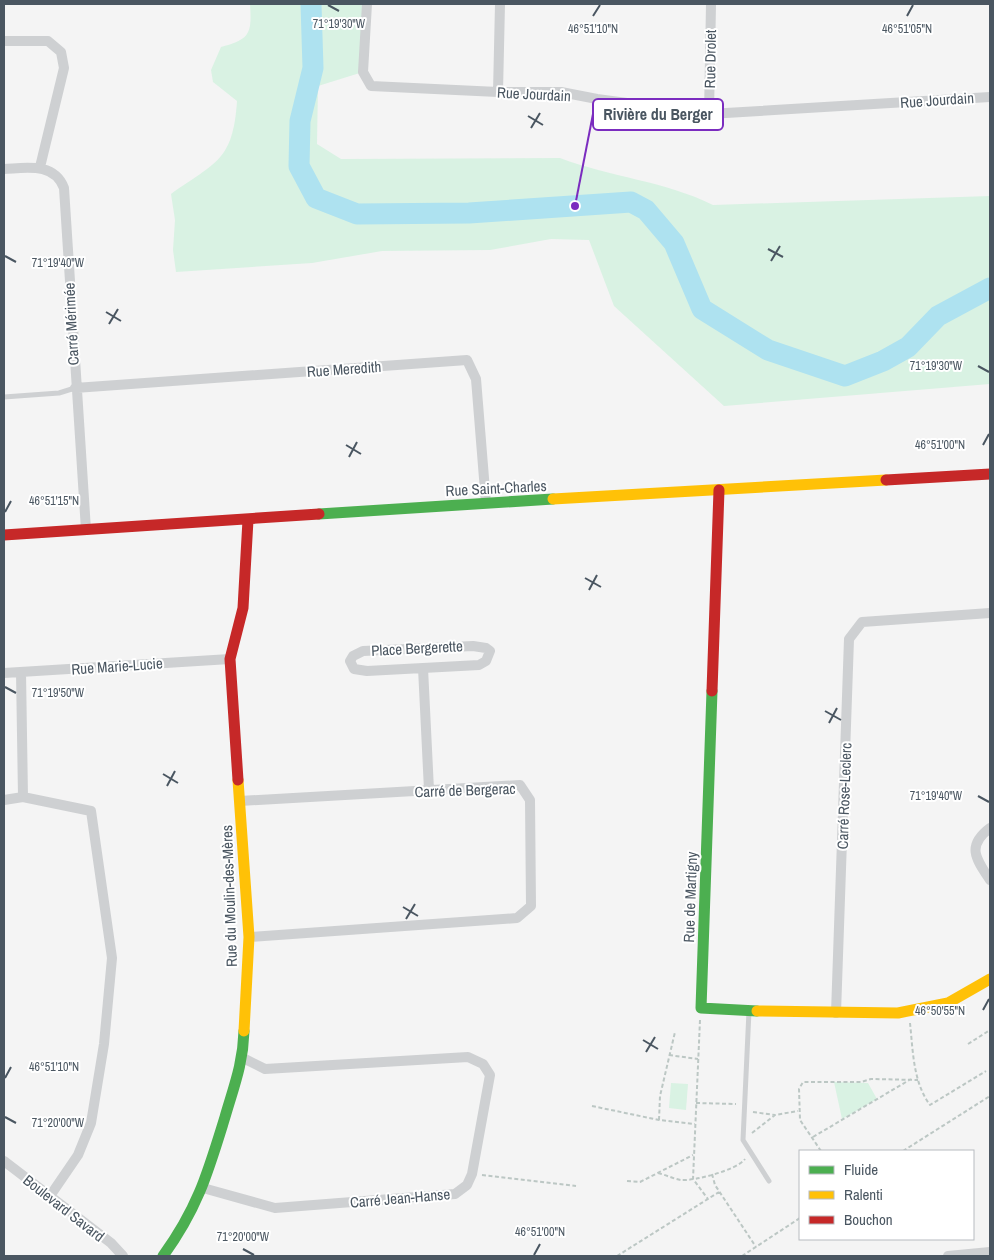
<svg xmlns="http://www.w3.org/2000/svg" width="994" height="1260" font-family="'Archivo Narrow',sans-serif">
<rect width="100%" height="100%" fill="#f4f4f4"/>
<path fill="#d9f2e3" d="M250 4H367L363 72 318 86 317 144 341 159 560 158C610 177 665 181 713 205L990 196V384L724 406 614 306 589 240 551 239 490 250 382 251 312 263 176 272 173 250 175 220 171 194C216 162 233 161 237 101L213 82 211 70 221 47C250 39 252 34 250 4Z
M834 1082 868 1083 877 1099 842 1119Z
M671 1083 688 1084 686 1110 669 1108Z"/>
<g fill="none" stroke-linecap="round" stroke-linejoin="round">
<path stroke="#aee2f0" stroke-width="21" d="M311 4 313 68 300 121 299 166 316 198 357 214 469 213 631 202 646 210 674 243 702 309 768 350 845 376 883 361 908 347 938 316 990 288"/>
<path stroke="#bcc7c4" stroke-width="2" stroke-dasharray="4 2.5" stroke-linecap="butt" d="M700 1020 693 1179 708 1199
M910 1023C913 1051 913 1082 930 1105L986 1071
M968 1044 990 1030
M669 1055 698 1059
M696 1103 736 1104
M592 1106 659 1120 695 1124
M753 1112 775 1115
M659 1120 660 1096 675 1032
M752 1133 775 1115 798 1111
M813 1137 911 1079
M821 1151 800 1120 799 1089 803 1082H861L871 1079 918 1080
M903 1151 990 1096
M658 1173C666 1175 674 1179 681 1180 695 1181 737 1170 745 1159
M712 1174 715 1185 756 1247
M482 1175 576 1186
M627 1181 640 1182 693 1155
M617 1256 719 1192
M742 1256 800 1218"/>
<path stroke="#ced0d2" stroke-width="5" d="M4 397 59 393 75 388
M749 1011 743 1140 769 1181"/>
<path stroke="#ced0d2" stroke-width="10" d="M367 4 363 72 371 86 498 92H561L597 99 709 114 990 97
M4 41H48L61 52 64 68 40 167
M498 92 500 4
M709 114 711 4
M4 169C26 168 54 162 64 188L86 530
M75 388 467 360 476 379 486 503
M473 646 486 648 490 651 486 661 479 665 367 671 354 669 350 661 353 656 363 651Z
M423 668 429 790
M21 672 23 797
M4 673 230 659
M4 800 23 797 91 811 112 958 104 1044 91 1123 78 1155 50 1196
M240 801 520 785 530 800 531 906 517 918 249 937
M990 828C966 846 976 859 990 880
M836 1013 849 639 862 622 990 613
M4 1161 111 1243 123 1256
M203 1188 275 1208 455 1194 467 1185 472 1174 490 1075 483 1064 468 1057 265 1069 243 1058
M948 1256 990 1252"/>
<path stroke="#4caf50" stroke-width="11" d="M319 514 553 499
M712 691 701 1008 757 1011
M163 1256C198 1208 208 1172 225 1117 234 1086 243 1064 244 1031"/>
<path stroke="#ffc107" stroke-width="11" d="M553 499 886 480
M238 780 249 937 244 1031
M757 1011 898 1013 948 1003 990 979"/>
<path stroke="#c62828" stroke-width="11" d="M886 480 990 474
M4 535 319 514
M712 691 719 490
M238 780 230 659 243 608 248 520"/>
</g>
<path fill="none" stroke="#4a5661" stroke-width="2" d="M328 5 339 11M593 16 600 5M907 16 913 5M528 116 543 125M531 128 540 113M768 249 783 257M5 256 16 262M771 261 780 246M106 312 121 321M109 324 118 309M978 366 989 372M346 445 361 454M983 445 989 434M349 457 357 442M5 512 11 501M585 578 601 587M589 590 597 575M5 687 16 693M825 711 841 720M829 723 837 708M163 774 178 783M167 786 175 771M978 796 989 802M403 907 418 916M406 919 415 904M983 1010 989 999M643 1040 658 1049M646 1052 655 1037M5 1078 11 1067M5 1117 16 1123M243 1249 254 1255M534 1255 540 1244"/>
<g text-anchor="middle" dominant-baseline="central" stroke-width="4" stroke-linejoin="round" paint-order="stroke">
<g font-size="15" fill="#4a5661" stroke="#fff">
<text transform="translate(710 59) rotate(-89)">Rue Drolet</text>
<text transform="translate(534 94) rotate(3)">Rue Jourdain</text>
<text transform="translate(937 100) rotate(-4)">Rue Jourdain</text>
<text transform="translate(71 324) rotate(-93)">Carré Mérimée</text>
<text transform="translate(344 369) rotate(-4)">Rue Meredith</text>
<text transform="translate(496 488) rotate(-3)">Rue Saint-Charles</text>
<text transform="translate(417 648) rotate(-3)">Place Bergerette</text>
<text transform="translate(117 666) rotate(-4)">Rue Marie-Lucie</text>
<text transform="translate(465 790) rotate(-2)">Carré de Bergerac</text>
<text transform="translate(844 796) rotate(-88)">Carré Rose-Leclerc</text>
<text transform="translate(229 896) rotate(-92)">Rue du Moulin-des-Mères</text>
<text transform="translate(690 897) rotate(-88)">Rue de Martigny</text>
<text transform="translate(400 1198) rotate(-5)">Carré Jean-Hanse</text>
<text transform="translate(64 1208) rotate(38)">Boulevard Savard</text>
</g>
</g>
<g font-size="12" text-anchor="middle" fill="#4a5661" stroke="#fff" stroke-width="4" stroke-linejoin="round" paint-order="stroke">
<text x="339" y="28">71°19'30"W</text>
<text x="593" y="33">46°51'10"N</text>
<text x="907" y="33">46°51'05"N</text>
<text x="58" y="267">71°19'40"W</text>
<text x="936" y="370">71°19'30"W</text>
<text x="940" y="449">46°51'00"N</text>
<text x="54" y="505">46°51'15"N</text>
<text x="58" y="697">71°19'50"W</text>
<text x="936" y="800">71°19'40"W</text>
<text x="940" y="1015">46°50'55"N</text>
<text x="54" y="1071">46°51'10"N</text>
<text x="58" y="1127">71°20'00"W</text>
<text x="540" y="1236">46°51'00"N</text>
<text x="243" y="1241">71°20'00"W</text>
</g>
<path fill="none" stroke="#7b2cbf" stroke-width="2" d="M575 206L593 114"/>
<circle fill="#7b2cbf" stroke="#fff" stroke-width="2" cx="575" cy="206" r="5"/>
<rect fill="#fff" stroke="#7b2cbf" stroke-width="2" x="593" y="99" width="130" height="31" rx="5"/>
<g font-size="16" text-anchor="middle" font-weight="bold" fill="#4a5661">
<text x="658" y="120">Rivière du Berger</text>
</g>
<rect width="994" height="1260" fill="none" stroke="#4a5661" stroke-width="10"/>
<rect x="799" y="1150" width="175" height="90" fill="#ffffff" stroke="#b7bbc0"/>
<rect x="809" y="1166" width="25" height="8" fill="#4caf50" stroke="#b7bbc0"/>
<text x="844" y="1175" font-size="15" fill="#4a5661">Fluide</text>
<rect x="809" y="1191" width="25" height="8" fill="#ffc107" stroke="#b7bbc0"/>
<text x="844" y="1200" font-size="15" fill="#4a5661">Ralenti</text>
<rect x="809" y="1216" width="25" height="8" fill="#c62828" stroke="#b7bbc0"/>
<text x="844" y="1225" font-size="15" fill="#4a5661">Bouchon</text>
</svg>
